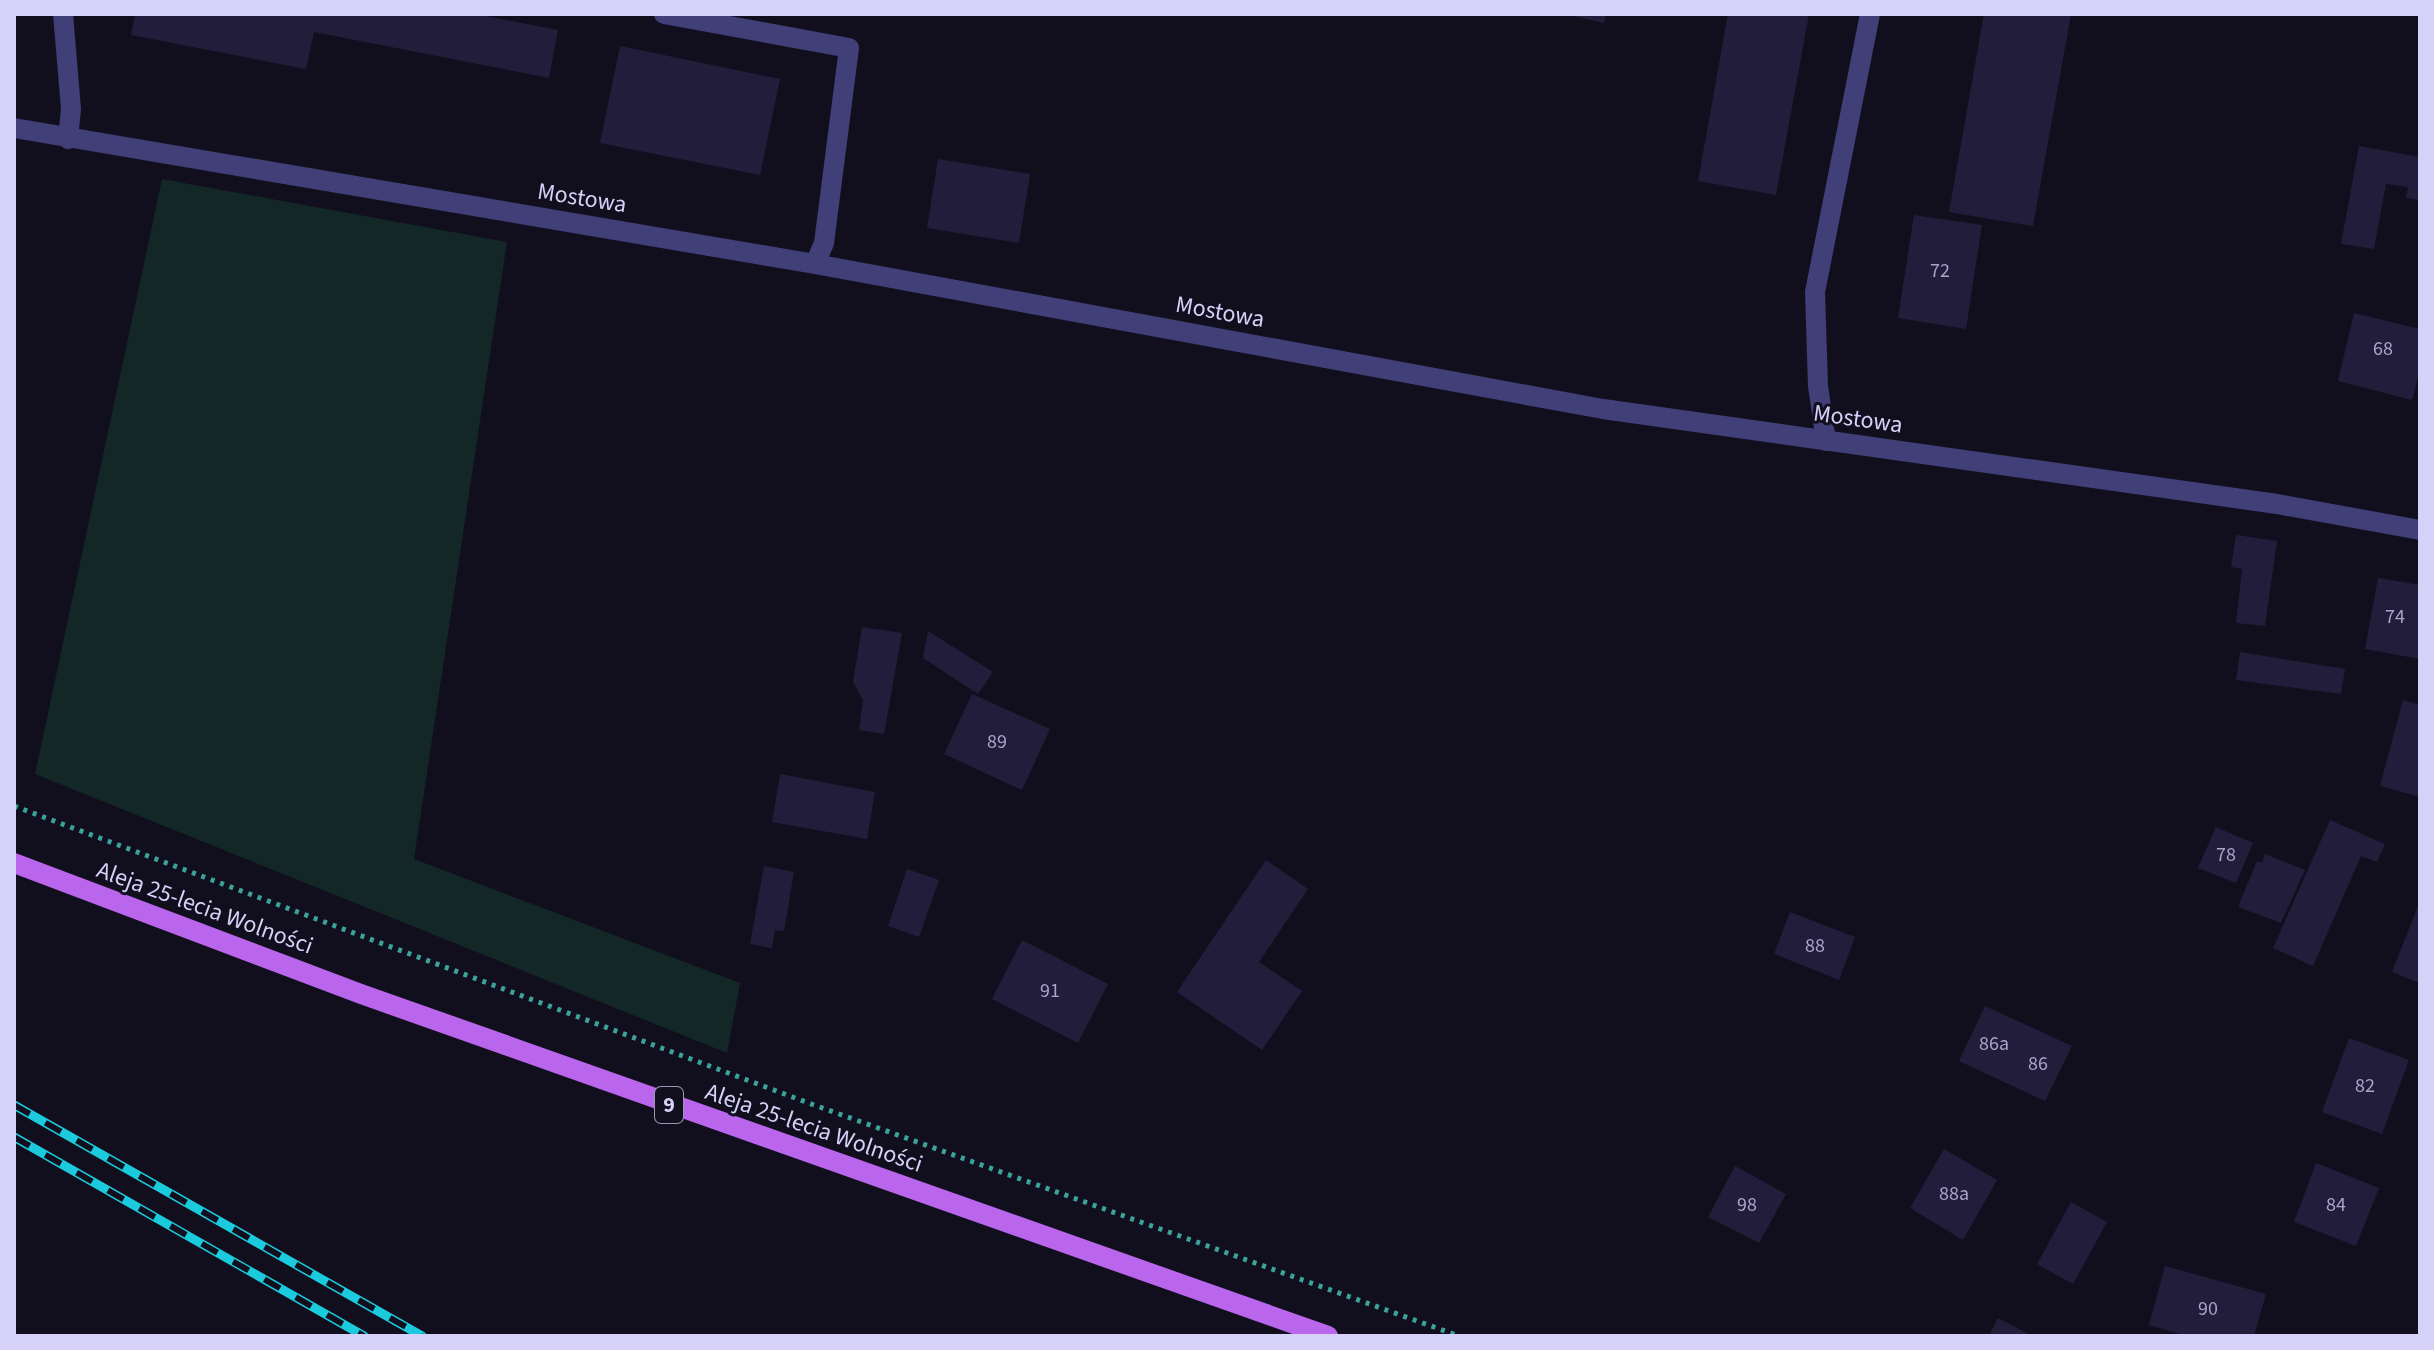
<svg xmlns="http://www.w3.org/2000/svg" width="2434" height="1350" font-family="'Source Sans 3',sans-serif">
<rect width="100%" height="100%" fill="#110f1e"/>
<path fill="#122726" d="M162 179 507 242 414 859 740 983 727 1053 35 774Z"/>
<path fill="#231d3c" d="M135 14H475L558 30 549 78 314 32 306 69 131 35Z
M1565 14H1606L1604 23Z
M1728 14H1809L1776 195 1698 181Z
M1984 14H2071L2033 226 1949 212Z
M620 46 780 79 760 175 600 143Z
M2359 146 2420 157V200L2406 198 2408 187 2386 184 2374 249 2341 244Z
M938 159 1030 174 1019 243 927 228Z
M1914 215 1982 225 1966 329 1898 318Z
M2354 313 2420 329V369L2412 400 2338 381Z
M2236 535 2277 541 2265 626 2236 623 2242 569 2231 567Z
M2378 578 2420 585V659L2365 649Z
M862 627 902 633 884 734 859 730 863 700 853 682Z
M928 631 993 672 978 694 923 658Z
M2240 652 2345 669 2341 694 2236 680Z
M972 694 1050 729 1022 790 944 754Z
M2403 700 2420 705V797L2380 786Z
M780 774 875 792 867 839 772 822Z
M2330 820 2385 844 2377 862 2361 856 2313 966 2273 948Z
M2216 827 2253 843 2236 883 2198 868Z
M2265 854 2305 870 2281 923 2238 907 2257 861 2262 863Z
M1266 860 1308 889 1259 962 1302 991 1262 1050 1177 992Z
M764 866 794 872 784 931 775 930 772 948 750 944Z
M907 869 939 880 919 937 888 926Z
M2420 901V983L2392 972Z
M1790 912 1855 937 1839 980 1774 954Z
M1022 940 1108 984 1078 1043 992 999Z
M1985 1006 2072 1046 2045 1101 1959 1061Z
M2349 1038 2409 1060 2382 1134 2322 1112Z
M1944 1149 1997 1180 1963 1240 1910 1208Z
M2316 1163 2379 1188 2356 1246 2294 1222Z
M1735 1166 1786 1194 1759 1243 1708 1217Z
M2071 1202 2107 1222 2073 1284 2037 1264Z
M2165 1266 2266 1294 2254 1336H2187L2149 1325Z
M1998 1318 2032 1336H1989Z"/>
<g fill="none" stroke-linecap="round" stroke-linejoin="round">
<path stroke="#3ba39c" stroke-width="5" stroke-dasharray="4 6" stroke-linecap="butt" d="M14 806 814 1105 1459 1336"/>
<path stroke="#413f77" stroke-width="20" d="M63 14 71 109 68 139
M664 14 849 48 824 243 815 264
M14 128 815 264 1603 409 2277 504 2420 530
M1826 441 1818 386 1815 292 1870 14"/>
<path stroke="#b965ec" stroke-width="20" d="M14 863 361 994 1328 1336"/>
<defs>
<path id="rail" d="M14 1105 422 1336
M14 1137 364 1336"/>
</defs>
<use href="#rail" stroke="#1bcadc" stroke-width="9"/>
<use href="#rail" stroke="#110f1e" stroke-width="6" stroke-dasharray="18" stroke-linecap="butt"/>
</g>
<g text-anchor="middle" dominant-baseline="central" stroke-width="6" stroke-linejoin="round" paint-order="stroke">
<g font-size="20" fill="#a8a4ca">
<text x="1940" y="271">72</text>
<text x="2383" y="349">68</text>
<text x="2395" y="617">74</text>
<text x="997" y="742">89</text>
<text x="2226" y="855">78</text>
<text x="1815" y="946">88</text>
<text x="1050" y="991">91</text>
<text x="1994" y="1044">86a</text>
<text x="2038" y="1064">86</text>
<text x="2365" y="1086">82</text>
<text x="1954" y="1194">88a</text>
<text x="1747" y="1205">98</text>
<text x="2336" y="1205">84</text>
<text x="2208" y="1309">90</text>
</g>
<rect fill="#110f1e" stroke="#9a97b7" stroke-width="2" x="655" y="1087" width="28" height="36" rx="6"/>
<g font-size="22" font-weight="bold" fill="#d5d1f9">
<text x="669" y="1105">9</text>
</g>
<g font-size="24" fill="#d5d1f9" stroke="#110f1e">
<text transform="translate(582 198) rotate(9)">Mostowa</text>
<text transform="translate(1220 312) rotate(10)">Mostowa</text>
<text transform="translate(1858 419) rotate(8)">Mostowa</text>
<text transform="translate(205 908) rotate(20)">Aleja 25-lecia Wolności</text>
<text transform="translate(814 1128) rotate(19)">Aleja 25-lecia Wolności</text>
</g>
</g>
<rect width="2434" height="1350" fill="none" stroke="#d5d1f9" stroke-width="32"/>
</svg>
